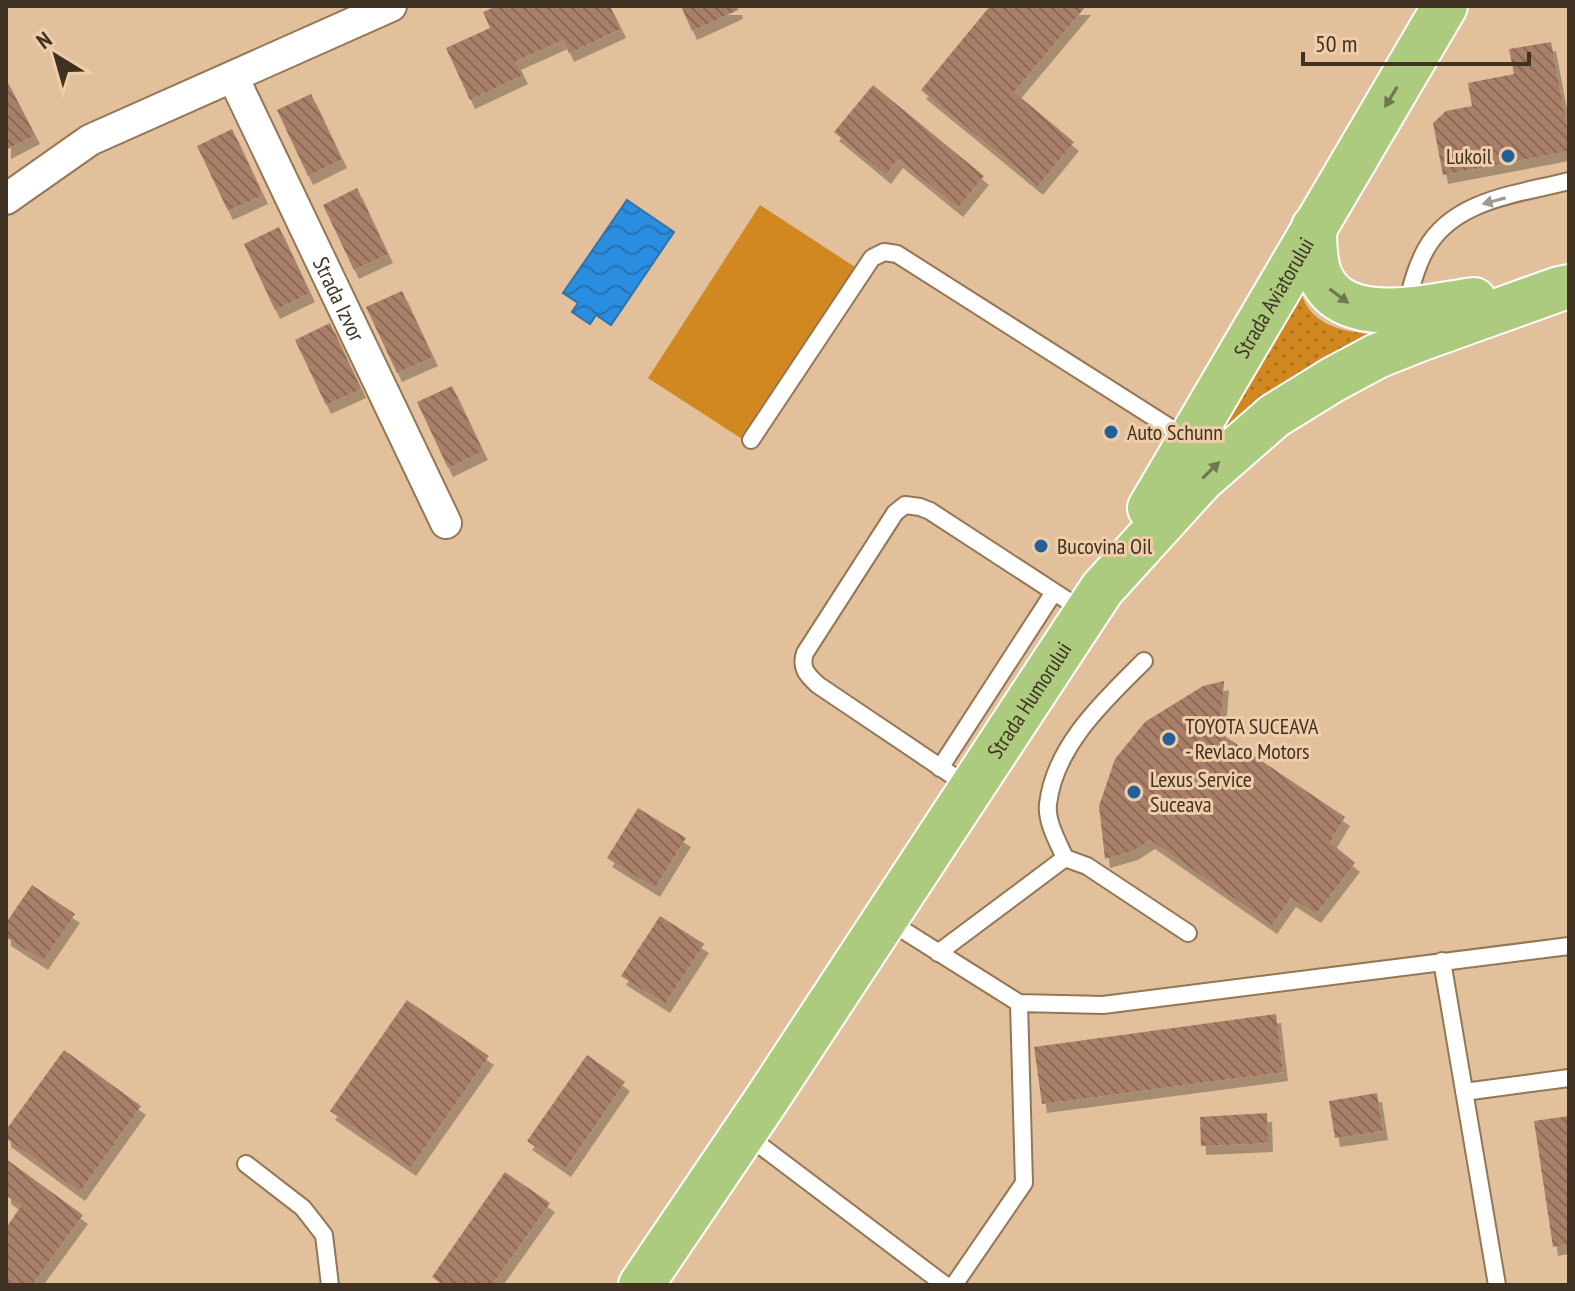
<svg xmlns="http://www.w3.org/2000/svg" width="1575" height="1291" font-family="'PT Sans Narrow',sans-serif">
<defs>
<pattern id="grass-dots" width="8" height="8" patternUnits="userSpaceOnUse" patternTransform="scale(2)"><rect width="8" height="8" fill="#d18820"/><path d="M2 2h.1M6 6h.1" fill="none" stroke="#ab701c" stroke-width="1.8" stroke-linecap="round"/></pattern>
<pattern id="water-waves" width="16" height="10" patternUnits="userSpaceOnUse" patternTransform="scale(2)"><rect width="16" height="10" fill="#2b8de0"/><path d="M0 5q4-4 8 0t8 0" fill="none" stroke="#2674b5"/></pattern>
<pattern id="building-back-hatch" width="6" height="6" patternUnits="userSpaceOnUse" patternTransform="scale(2)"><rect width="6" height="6" fill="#a97f69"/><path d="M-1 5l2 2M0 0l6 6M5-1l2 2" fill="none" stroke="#8b6956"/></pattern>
<filter id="shadow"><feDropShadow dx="5" dy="9" stdDeviation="0" flood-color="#0004"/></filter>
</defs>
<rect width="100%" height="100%" fill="#e2c09c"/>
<path fill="url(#grass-dots)" d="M1298 273C1299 281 1300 290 1303 298 1315 331 1359 334 1388 335L1198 463Z"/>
<path fill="#d18820" d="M760 205 855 267 742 439 648 378Z"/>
<path fill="url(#water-waves)" stroke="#3172a7" stroke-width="2" d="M627 200 674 232 611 325 596 315 590 324 572 312 578 303 563 293Z"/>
<path fill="url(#building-back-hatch)" filter="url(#shadow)" d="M497 6H610L621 29 569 53 563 40 516 61 523 75 470 100 446 48 490 28 483 12Z
M681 6H737L738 10 692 31Z
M990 6H1086L1014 92 1074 142 1038 186 921 90Z
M1551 42 1569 137V151L1443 175 1433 123 1446 111 1472 106 1468 83 1514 74 1509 49Z
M6 79 35 135 6 150Z
M873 85 984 176 958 208 898 159 886 175 834 132Z
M311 94 342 159 308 176 277 110Z
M232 129 263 195 228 211 197 146Z
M357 188 388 254 354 270 323 205Z
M279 227 310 293 275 310 244 244Z
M402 291 433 357 397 373 366 307Z
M330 323 361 389 326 405 295 340Z
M452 386 483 451 448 468 417 402Z
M1224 681 1220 733 1345 817 1330 842 1355 863 1316 914 1291 898 1272 925 1150 840 1133 851 1105 859 1099 806 1115 759 1145 722 1203 686Z
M638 808 686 838 655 888 607 858Z
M32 885 75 914 43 961 6 937V923Z
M660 916 704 944 665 1004 621 976Z
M407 1000 489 1056 411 1167 330 1111Z
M1276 1014 1283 1072 1042 1104 1034 1047Z
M64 1050 141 1106 80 1192 6 1138V1130Z
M587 1055 625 1082 566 1168 527 1141Z
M1377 1093 1383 1131 1335 1138 1329 1101Z
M1267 1113 1268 1143 1201 1146 1200 1117Z
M1569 1116V1244L1553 1247 1534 1121Z
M6 1159 83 1215 32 1285H6V1228L21 1206 6 1195Z
M505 1172 550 1203 492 1285H443L432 1277Z"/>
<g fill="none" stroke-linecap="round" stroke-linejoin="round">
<defs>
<path id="service" d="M1406 308C1411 287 1416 267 1426 249 1454 199 1519 194 1569 181
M751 440 872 258 884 252 897 254 1188 439
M1144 661C1105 700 1055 745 1048 804 1046 822 1058 842 1065 858L1087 866 1188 933
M940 768 1054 592
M971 788 818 685C807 675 800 668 805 653L895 513 905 505 920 507 930 511 1085 612
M887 920 1019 1003 1103 1005 1569 946
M938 953 1065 858
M1442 961 1497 1285
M1464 1092 1569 1078
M745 1134 945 1285
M246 1164 303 1208 324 1235 330 1285
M954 1285 1024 1183 1019 1003"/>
<g id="minor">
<path id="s1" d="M233 77 446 523"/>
<path d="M6 199 90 140 391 6"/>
</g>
<g id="primary">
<path d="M1314 227C1314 241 1314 256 1318 270 1337 332 1427 306 1474 300"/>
<path id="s2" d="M1150 508 1445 6"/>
<path id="s3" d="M641 1285 769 1096 1102 589 1201 480 1274 416 1334 379 1377 356 1417 340 1559 289 1569 287"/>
</g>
</defs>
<use href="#service" stroke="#957654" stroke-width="20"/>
<use href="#minor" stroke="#957654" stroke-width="34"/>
<use href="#primary" stroke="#fff" stroke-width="48"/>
<use href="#service" stroke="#fff" stroke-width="16"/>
<use href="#minor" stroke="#fff" stroke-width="30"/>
<use href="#primary" stroke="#adcb7e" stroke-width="44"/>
</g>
<defs><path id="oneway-solid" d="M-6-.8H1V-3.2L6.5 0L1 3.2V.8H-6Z" transform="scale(2)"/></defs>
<g fill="#70774c">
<use href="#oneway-solid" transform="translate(1391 97) rotate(121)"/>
<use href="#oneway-solid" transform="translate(1339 296) rotate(37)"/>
<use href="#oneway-solid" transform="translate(1211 470) rotate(-44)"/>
</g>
<use fill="#9f9891" href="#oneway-solid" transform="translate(1494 201) rotate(165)"/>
<g fill="#236097" stroke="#efcda8" stroke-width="3">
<circle cx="1508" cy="156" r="8"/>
<circle cx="1111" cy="432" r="8"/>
<circle cx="1041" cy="546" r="8"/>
<circle cx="1169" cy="739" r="8"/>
<circle cx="1134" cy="792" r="8"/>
</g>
<g text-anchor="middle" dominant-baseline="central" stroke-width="6" stroke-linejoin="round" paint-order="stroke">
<g font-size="22" fill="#3f3223" stroke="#efcda8" text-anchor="start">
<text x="1492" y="156" text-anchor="end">Lukoil</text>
<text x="1127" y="432">Auto Schunn</text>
<text x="1057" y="546">Bucovina Oil</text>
<text x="1185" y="726">TOYOTA SUCEAVA<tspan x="1185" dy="25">- Revlaco Motors</tspan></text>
<text x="1150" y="779">Lexus Service<tspan x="1150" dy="25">Suceava</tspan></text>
</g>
<g font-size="22" fill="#3f3223" stroke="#efcda8">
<text stroke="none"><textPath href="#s2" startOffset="244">Strada Aviatorului</textPath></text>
<text stroke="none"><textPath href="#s1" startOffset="246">Strada Izvor</textPath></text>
<text stroke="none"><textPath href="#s3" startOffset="702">Strada Humorului</textPath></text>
</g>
</g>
<rect width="1575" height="1291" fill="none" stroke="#3f3223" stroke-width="16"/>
<g transform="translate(56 56) rotate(323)" stroke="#efcda8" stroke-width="6" paint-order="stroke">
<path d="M0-6L14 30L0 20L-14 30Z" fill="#3f3223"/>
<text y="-12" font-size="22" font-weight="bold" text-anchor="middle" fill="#3f3223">N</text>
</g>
<path d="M1303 52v12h226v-12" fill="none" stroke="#3f3223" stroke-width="4"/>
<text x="1315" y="52" font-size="24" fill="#3f3223" stroke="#efcda8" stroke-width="6" paint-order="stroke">50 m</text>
</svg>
